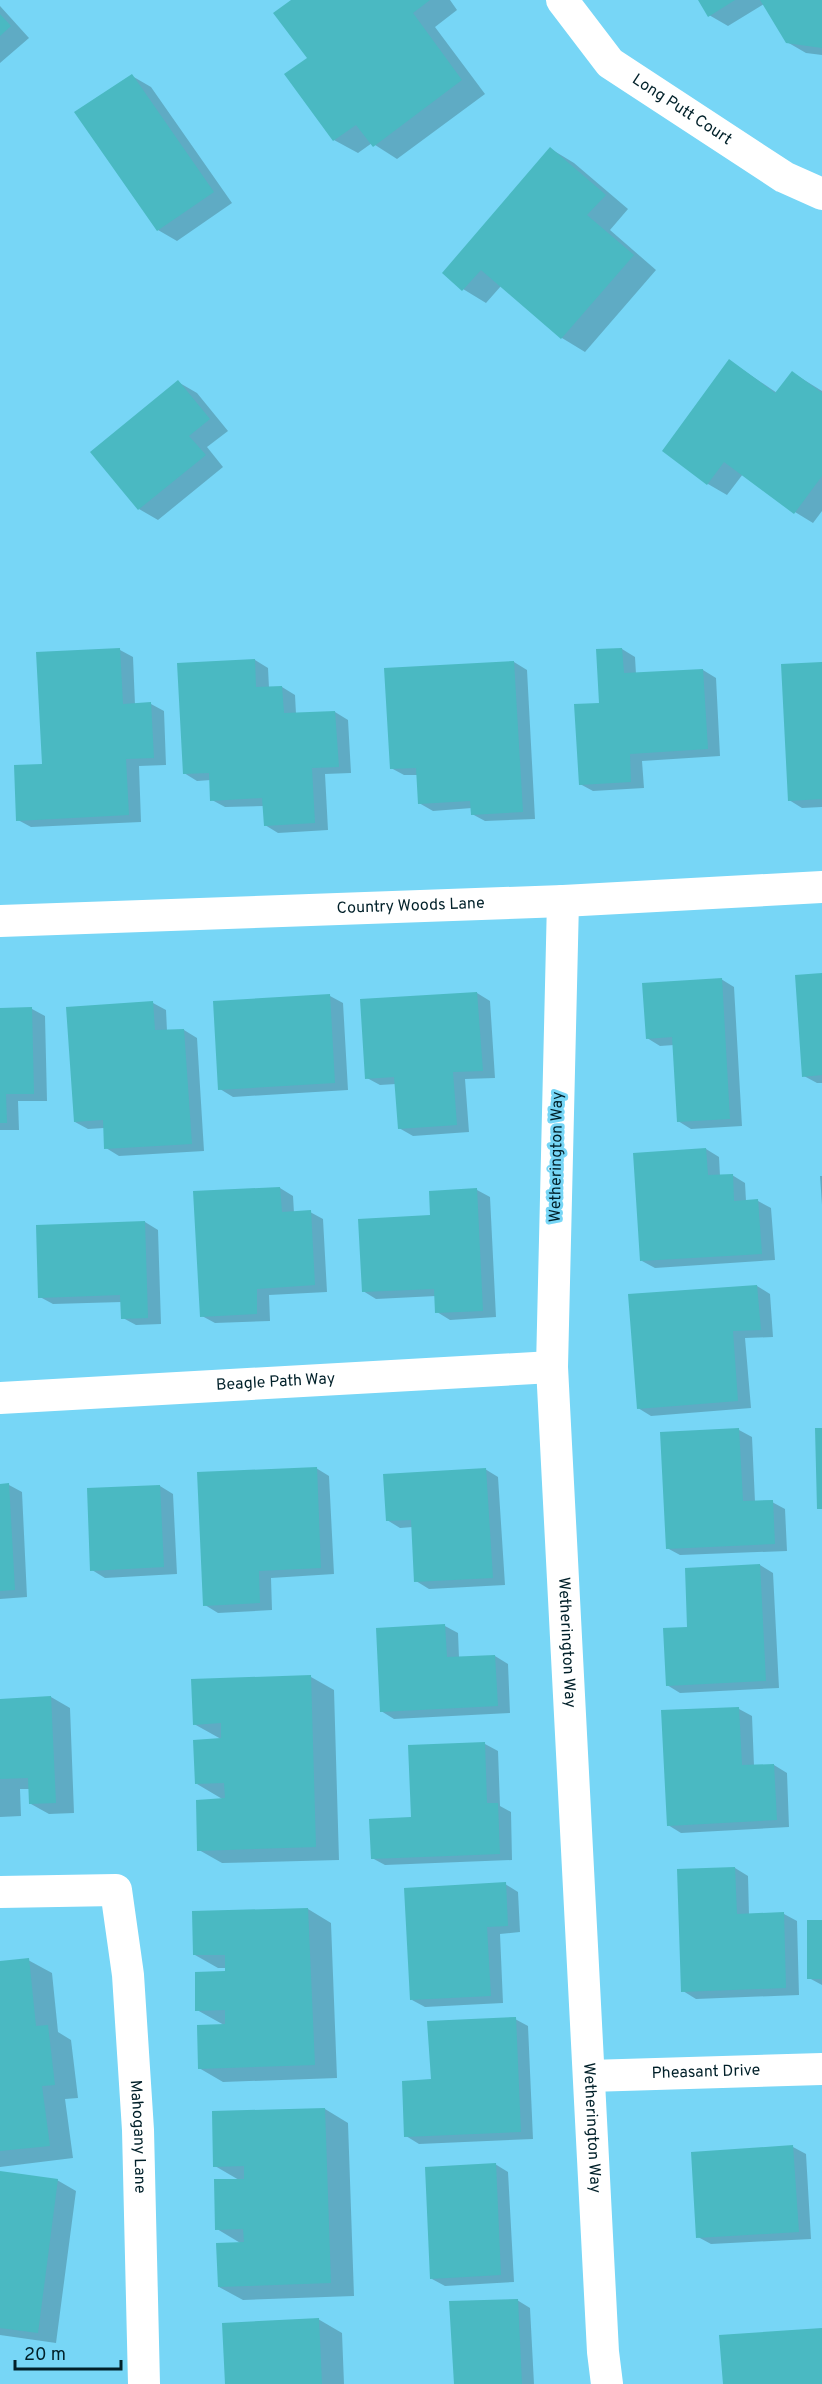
<svg xmlns="http://www.w3.org/2000/svg" width="822" height="2384" font-family="Overpass,sans-serif">
<rect width="100%" height="100%" fill="#77d6f6"/>
<path fill="#0003" d="M293 0H450L457 10 435 27 485 94 397 159 372 143 358 153 334 140Z
M699 0H822V55L806 53 787 42 764 4 728 26 709 15Z
M0 6 29 38 0 63Z
M132 76 151 87 232 203 177 241 158 230Z
M551 149 574 163 628 209 610 230 656 270 585 352 562 338 501 286 486 303 463 289Z
M730 361 777 393 793 373 822 391V511L813 523 795 512 743 474 727 495 708 484 664 451Z
M178 382 197 393 228 431 207 447 223 467 158 520 139 509Z
M622 649 635 657 636 674 703 670 716 678 720 756 642 761 644 788 593 791 580 784 600 704Z
M120 650 133 657 135 705 151 704 164 711 166 765 139 766 141 822 31 827 18 820 44 765Z
M255 660 268 668 269 688 282 687 295 695 296 714 335 712 348 720 351 773 325 774 328 830 278 833 265 825 264 806 225 807 212 800 211 780 197 781 184 773Z
M514 662 527 670 535 819 485 821 472 814V808L433 811 419 803 418 775H404L391 768Z
M822 663V807L802 808 789 800Z
M822 974V1083H817L804 1076Z
M721 979 734 987 742 1126 691 1129 678 1121 674 1045 660 1046 647 1038Z
M477 993 490 1001 495 1078 465 1079 469 1132 413 1136 399 1128 396 1084 380 1085 367 1078Z
M330 996 343 1003 348 1090 233 1097 220 1089Z
M153 1003 166 1010 167 1031 184 1030 197 1038 204 1151 119 1156 106 1148 104 1128 88 1129 75 1122Z
M0 1009H32L45 1016 47 1101H18L19 1130H0Z
M706 1149 719 1157 720 1176 732 1175 745 1183 746 1201H758L771 1208 775 1260 655 1268 642 1261Z
M820 1176H822V1205Z
M280 1188 293 1196 294 1213 310 1212 323 1219 327 1292 269 1295 270 1321 215 1323 202 1316Z
M477 1190 490 1197 496 1317 450 1320 437 1312 436 1296 376 1299 363 1291 432 1217Z
M145 1222 158 1230 161 1324 136 1325 123 1318 122 1302 53 1304 40 1297Z
M757 1286 770 1294 773 1337 745 1338 751 1408 651 1416 638 1408Z
M739 1430 752 1437 755 1502H772L785 1509 787 1551 680 1555 667 1548Z
M316 1468 329 1476 334 1574 271 1578 272 1610 218 1613 205 1605Z
M485 1469 498 1477 505 1585 429 1589 416 1581 413 1527 400 1528 387 1520Z
M0 1485H9L22 1492 27 1597 0 1599Z
M160 1486 173 1494 177 1574 105 1578 92 1570Z
M760 1565 773 1573 779 1688 680 1693 667 1685 689 1628Z
M445 1626 458 1633 459 1658 495 1656 508 1664 510 1713 394 1719 381 1711Z
M311 1677 334 1690 339 1860 222 1863 199 1850 224 1800 197 1784 221 1739 194 1724Z
M51 1697 70 1708 74 1813 49 1814 31 1804 30 1789H20L21 1816 0 1817V1700Z
M739 1709 752 1716 754 1766 774 1765 787 1773 789 1827 681 1833 668 1825Z
M485 1744 498 1751 500 1806 511 1812 512 1860 385 1865 372 1858Z
M735 1868 748 1876 749 1915 784 1914 797 1921 799 1995 696 1999 683 1991Z
M505 1884 518 1892 520 1932 500 1934 503 2003 425 2007 412 2000Z
M308 1909 331 1923 337 2078 223 2082 199 2068 224 2025 197 2010 227 1972V1968H218L195 1955Z
M822 1921V1985L809 1978Z
M28 1960 52 1973 58 2032 71 2040 78 2098 65 2099 73 2158 0 2167V1963Z
M515 2019 528 2026 533 2139 419 2144 406 2136 432 2081Z
M325 2109 348 2123 354 2296 243 2300 219 2287 242 2244 217 2229 239 2180 215 2166Z
M793 2147 806 2154 811 2239 711 2244 698 2237Z
M495 2164 508 2172 514 2282 445 2286 432 2279Z
M0 2173 57 2180 76 2191 56 2343 0 2335Z
M517 2300 530 2308 534 2384H455Z
M318 2319 342 2333 344 2384H227Z"/>
<path fill="#4ab9c2" d="M291 0H430L413 13 462 80 373 147 356 125 333 141 284 74 307 58 273 13Z
M698 0H735L708 17Z
M760 0H822V48L786 43Z
M0 14 11 26 0 36Z
M132 74 214 192 157 231 74 112Z
M550 147 606 195 587 215 634 255 561 339 481 270 462 291 442 273Z
M729 359 775 393 792 371 822 393V476L794 514 724 462 707 485 662 451Z
M178 380 210 419 189 436 206 455 138 510 90 452Z
M120 648 123 704 151 702 154 758 126 759 129 815 16 821 14 765 42 764 36 652Z
M622 648 624 673 703 669 708 749 630 754 631 782 579 785 574 704 599 703 596 649Z
M255 659 256 687 282 686 284 713 335 711 339 767 312 768 315 823 264 826 262 798 210 801 209 773 183 774 177 663Z
M514 661 523 812 471 815 470 801 418 804 416 768 390 769 384 668Z
M822 662V799L788 801 781 664Z
M822 973V1075L802 1077 795 975Z
M722 978 730 1119 677 1122 672 1037 646 1039 642 983Z
M477 992 483 1071 453 1072 457 1125 398 1129 394 1077 365 1079 360 999Z
M330 994 335 1083 218 1090 213 1001Z
M153 1001 155 1030 184 1029 192 1144 104 1149 103 1120 74 1122 66 1007Z
M32 1007 34 1094H6L7 1123H0V1008Z
M706 1148 708 1175 733 1174 734 1201 758 1199 762 1254 640 1261 633 1153Z
M280 1187 282 1212 311 1210 315 1285 257 1289V1314L200 1317 193 1191Z
M477 1188 483 1311 435 1313 434 1289 362 1292 358 1219 430 1215 429 1191Z
M145 1221 148 1318 121 1319 120 1295 38 1298 36 1225Z
M757 1285 761 1330 733 1331 738 1401 637 1409 628 1294Z
M739 1428 743 1501 773 1500 775 1544 666 1549 660 1432Z
M815 1428H822V1509H817Z
M317 1467 321 1568 259 1571 260 1603 203 1606 197 1472Z
M486 1468 493 1578 414 1582 411 1520 386 1521 383 1474Z
M9 1483 15 1590 0 1591V1484Z
M160 1485 164 1567 90 1571 87 1488Z
M760 1564 766 1681 666 1686 663 1628 687 1627 685 1568Z
M445 1624 447 1657 495 1655 498 1706 380 1712 376 1628Z
M311 1675 316 1847 197 1851 196 1800 225 1798 224 1783 195 1784 193 1740 221 1738V1723L193 1725 191 1679Z
M51 1696 56 1803 29 1804 28 1778 0 1779V1699Z
M739 1707 742 1765 774 1764 777 1820 667 1826 661 1710Z
M485 1742 487 1803H498L500 1854 371 1859 369 1819 411 1817 408 1745Z
M735 1867 737 1914 784 1912 786 1988 681 1992 677 1869Z
M506 1882 508 1926 487 1927 491 1996 410 2000 404 1888Z
M308 1908 315 2065 198 2069 197 2025 225 2024V2010L195 2011V1972L225 1971V1955H193L192 1911Z
M807 1920H822V1979H807Z
M29 1958 36 2026 48 2025 55 2085 42 2086 50 2146 0 2151V1961Z
M516 2017 521 2132 404 2137 402 2081 431 2079 427 2021Z
M325 2108 331 2283 218 2287 216 2243 244 2242 243 2229 215 2230 214 2179H244V2166L213 2167 212 2111Z
M793 2145 799 2232 696 2238 691 2152Z
M496 2163 501 2275 430 2279 425 2167Z
M0 2171 58 2179 38 2333 0 2328Z
M518 2299 522 2384H454L449 2301Z
M319 2318 322 2384H225L222 2323Z
M822 2328V2384H723L719 2335Z"/>
<g fill="none" stroke-linecap="round" stroke-linejoin="round">
<g stroke="#fff" stroke-width="32">
<path id="s1" d="M562 0 610 63 784 177 822 194"/>
<path id="s2" d="M563 901 552 1367 603 2352 607 2384"/>
<path id="s3" d="M0 921 563 901 822 887"/>
<path id="s4" d="M0 1398 552 1367"/>
<path id="s5" d="M0 1892 116 1890 128 1975 138 2130 144 2384"/>
<path id="s6" d="M589 2076 822 2069"/>
</g>
</g>
<g text-anchor="middle" dominant-baseline="central" stroke-width="6" stroke-linejoin="round" paint-order="stroke">
<g font-size="16" fill="#012029" stroke="#77d6f6">
<text stroke="none"><textPath href="#s1" startOffset="165">Long Putt Court</textPath></text>
<text stroke="none"><textPath href="#s3" startOffset="411">Country Woods Lane</textPath></text>
<text transform="translate(557 1157) rotate(-89)">Wetherington Way</text>
<text stroke="none"><textPath href="#s4" startOffset="276">Beagle Path Way</textPath></text>
<text stroke="none"><textPath href="#s2" startOffset="742">Wetherington Way</textPath></text>
<text stroke="none"><textPath href="#s6" startOffset="117">Pheasant Drive</textPath></text>
<text stroke="none"><textPath href="#s2" startOffset="1228">Wetherington Way</textPath></text>
<text stroke="none"><textPath href="#s5" startOffset="364">Mahogany Lane</textPath></text>
</g>
</g>
<path d="M15 2360v9h106v-9" fill="none" stroke="#012029" stroke-width="3"/>
<text x="24" y="2360" font-size="18" fill="#012029" stroke="#77d6f6" stroke-width="4.5" paint-order="stroke">20 m</text>
</svg>
